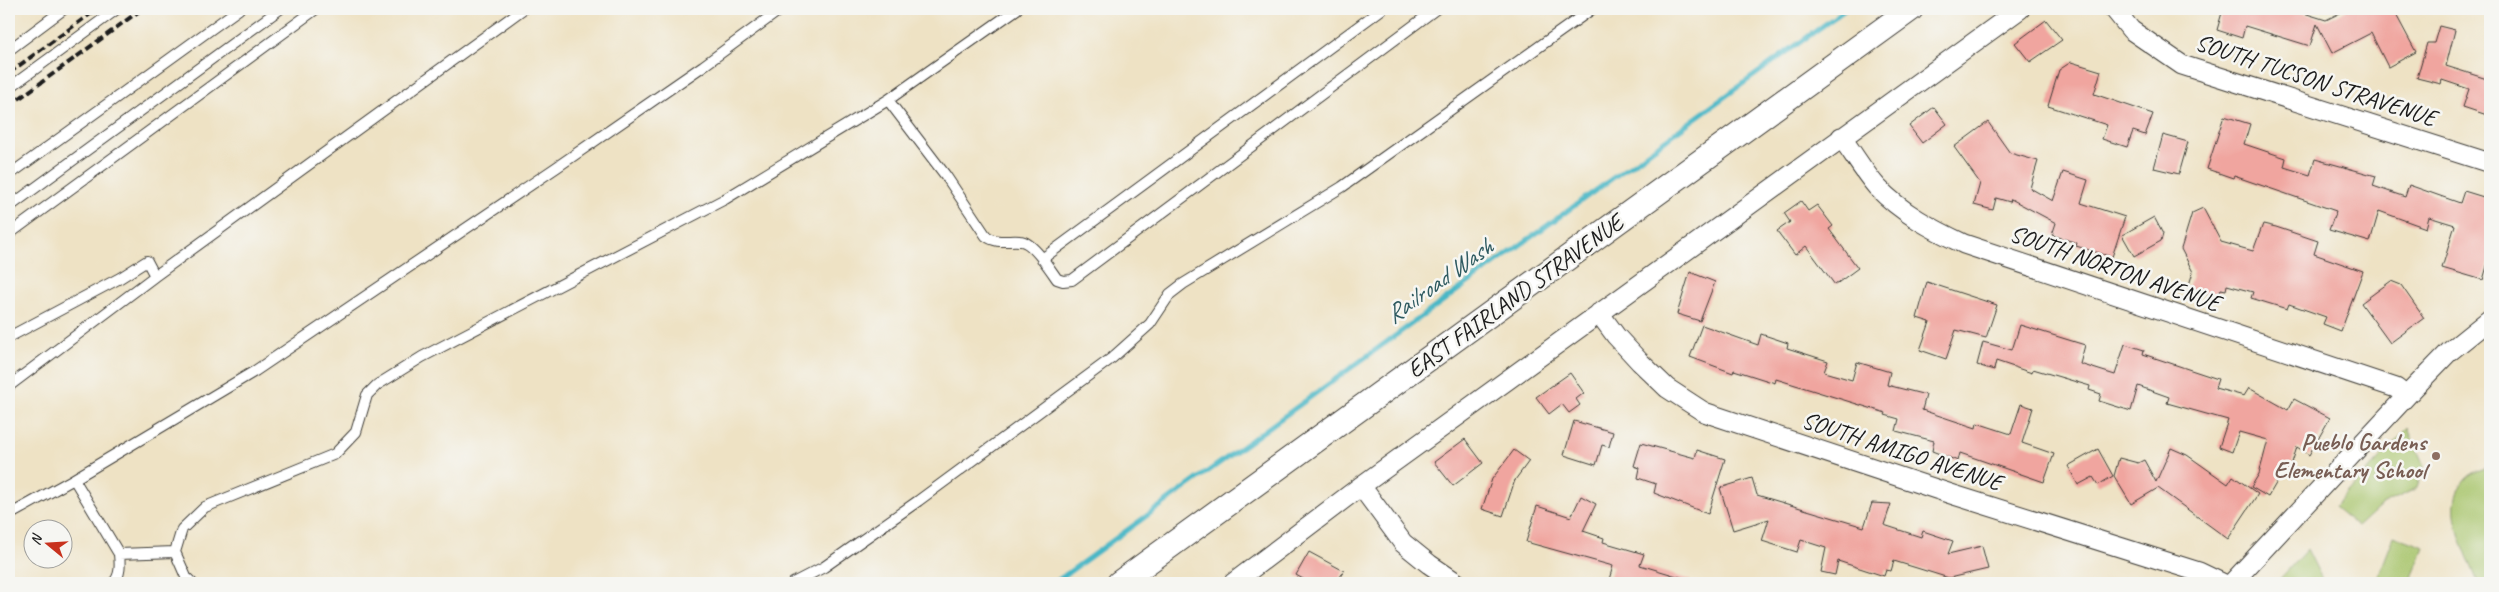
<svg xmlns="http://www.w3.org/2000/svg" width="2499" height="592" font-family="Caveat,sans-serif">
<rect width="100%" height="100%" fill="#f6f6f2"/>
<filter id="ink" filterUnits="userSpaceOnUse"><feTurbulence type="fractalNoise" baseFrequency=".02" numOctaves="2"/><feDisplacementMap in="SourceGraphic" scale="10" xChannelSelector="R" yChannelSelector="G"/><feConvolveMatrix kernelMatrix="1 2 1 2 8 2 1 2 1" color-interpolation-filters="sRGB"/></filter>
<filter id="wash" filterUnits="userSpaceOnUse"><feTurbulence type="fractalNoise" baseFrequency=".0096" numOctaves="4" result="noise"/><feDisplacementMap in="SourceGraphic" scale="20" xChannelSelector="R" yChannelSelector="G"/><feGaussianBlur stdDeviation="1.12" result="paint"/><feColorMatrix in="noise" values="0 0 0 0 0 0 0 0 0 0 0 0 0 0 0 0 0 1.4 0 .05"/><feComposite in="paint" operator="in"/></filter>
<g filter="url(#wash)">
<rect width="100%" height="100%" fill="#eee2c4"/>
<path fill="#a7c46b" stroke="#627044" d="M2408 428 2424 466 2417 488 2382 505 2358 527 2334 507Z
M2490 466V583H2478C2467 551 2439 508 2466 478 2472 472 2483 469 2490 466Z
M2394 536 2424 547 2410 583H2376Z
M2307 549 2324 583H2276Z"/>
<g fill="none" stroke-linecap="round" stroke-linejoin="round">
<path stroke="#4ab7c6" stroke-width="5" d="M1054 583 1846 9"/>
</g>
<g id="blocks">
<path fill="#f0a59f" d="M2223 9H2260L2280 14 2282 9H2291L2326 20 2348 9H2393L2416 52 2388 67 2371 33 2332 53 2317 24 2310 46 2245 26 2242 38 2217 30Z
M2046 20 2062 40 2030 62 2015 43Z
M2439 26 2455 30 2446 66 2490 80V107L2487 115 2463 107 2469 89 2442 80 2441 84 2417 78 2427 43H2434Z
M2071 62 2101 71 2094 94 2153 114 2145 135 2133 131 2127 147 2102 139 2107 125 2048 106 2059 70Z
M1934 107 1947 124 1922 143 1909 126Z
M2224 116 2250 124 2244 144 2286 158 2284 167 2310 175 2315 159 2376 176 2373 186 2405 197 2409 185 2460 203 2464 191 2490 199V256L2483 280 2442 268 2455 225 2429 217 2426 228 2379 211 2370 242 2329 230 2336 211 2234 176 2233 178 2207 169Z
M1988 122 2010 153 2038 161 2030 188 2053 201 2063 172 2088 180 2081 203 2125 217 2112 257 2076 246 2077 243 2052 235 2056 223 2011 199 2010 202 1996 198 1993 210 1974 205 1980 183 1954 147Z
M2163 135 2188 142 2179 174 2154 168Z
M1801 201 1808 211 1817 205 1833 226 1829 229 1858 268 1835 285 1806 246 1795 255 1777 231 1790 222 1784 213Z
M2203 208 2221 242 2253 251 2263 224 2276 227 2318 241 2314 254 2363 271 2341 331 2323 324 2326 317 2289 304 2287 309 2251 298 2253 292 2227 285 2226 290 2221 289 2218 298 2188 288 2193 272 2181 249 2192 213Z
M2154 217 2163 234 2161 241 2134 256 2122 235Z
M1690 272 1715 282 1700 321 1677 314Z
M2391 281 2401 285 2424 318 2390 343 2361 303Z
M1927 282 1997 305 1986 338 1956 330 1946 359 1920 350 1930 322 1917 318Z
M1702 325 1758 345 1761 334 1788 343 1787 348 1828 361 1824 372 1852 380 1857 362 1890 372 1887 385 1926 395 1922 410 1976 428 1977 423 2011 434 2021 404 2033 408 2022 443 2054 454 2044 482 1960 453 1958 461 1932 451 1934 441 1896 431 1899 419 1885 415 1886 413 1776 379 1775 383 1734 370 1733 373 1690 357Z
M2020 325 2085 345 2080 364 2115 375 2125 344 2144 350 2143 354 2218 379 2215 388 2244 396 2249 388 2288 410 2294 399 2330 418 2309 455 2297 447 2290 469 2285 468 2268 497 2251 487 2259 474 2268 440 2239 432 2232 452 2219 447 2228 420 2167 403 2169 397 2138 386 2131 411 2099 401 2101 394 2089 390 2090 386 2033 369 2032 373 1996 361 1994 370 1977 365 1983 342 2012 350Z
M1570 373 1584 393 1576 399 1580 405 1569 413 1562 404 1549 414 1536 397Z
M1574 421 1613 432 1609 447 1602 445 1596 465 1564 455Z
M1465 439 1483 463 1453 486 1434 462Z
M1641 443 1695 458 1697 450 1725 459 1708 514 1654 493 1656 484 1638 478 1640 468 1634 466Z
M2171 448 2187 455 2228 484 2233 476 2258 494 2228 539 2158 488 2131 504 2114 476 2119 458 2138 463 2144 460 2156 482Z
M2098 449 2113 476 2098 485 2093 477 2078 485 2068 466Z
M1514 450 1529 461 1515 480 1503 516 1482 509 1492 479Z
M1752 478 1757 495 1864 527 1872 503 1891 504 1884 525 1921 537 1923 531 1953 541 1948 554 1982 546 1988 569 1949 578 1894 561 1891 571 1886 570 1884 576 1838 561 1835 575 1821 572 1826 548 1801 540 1797 552 1762 541 1769 519 1733 530 1720 488Z
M1581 496 1596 504 1583 531 1604 538 1603 542 1644 554 1640 565 1690 580 1689 583H1608L1613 566 1526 542 1537 506 1571 517Z
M1309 552 1344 571 1336 583H1310L1296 575Z"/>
</g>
</g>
<g filter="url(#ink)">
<use href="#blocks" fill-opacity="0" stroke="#3c3a35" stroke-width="1"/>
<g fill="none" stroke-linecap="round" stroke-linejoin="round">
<defs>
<path id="service" d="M9 50 64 9
M9 88 117 9
M888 100 1017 9
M9 175 239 9
M9 207 280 9
M9 234 316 9
M1042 259 1382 9
M9 337 120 278 147 261 155 276 523 9
M9 386 155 276
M74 479 119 554C120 564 121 576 113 583
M9 515 74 479 255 371 557 167 703 66 781 9
M119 554 175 552
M192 583 186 577 175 552 182 529 205 507 335 454 356 432 367 395 377 385 422 357 725 199 888 100 946 176 986 236C997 244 1007 240 1020 241 1032 241 1050 269 1057 279L1063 281 1072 280 1436 9
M793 583 824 567 918 501 1112 358 1150 324 1170 294 1183 284 1342 187 1592 9"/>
<path id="minor" d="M2114 9 2131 30 2182 65 2490 163
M1841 137C1853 153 1864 172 1877 187 1902 213 1932 229 1964 244L2396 388 2406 396
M1599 313 1616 336 1640 362 1667 388 1704 412 1954 495 2199 572 2222 583
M1361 486 1403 543 1429 564 1457 583
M1233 583 1361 486 2020 9
M2232 583 2414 388 2449 352 2490 319"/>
<path id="tertiary" d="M1119 583 1911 9"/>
</defs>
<use href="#service" stroke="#3c3a35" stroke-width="12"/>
<use href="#minor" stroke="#3c3a35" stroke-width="21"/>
<use href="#tertiary" stroke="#3c3a35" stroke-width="26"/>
<use href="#service" stroke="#fff" stroke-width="10"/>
<use href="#minor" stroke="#fff" stroke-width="19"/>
<use href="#tertiary" stroke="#fff" stroke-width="24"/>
<path stroke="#1c1c1c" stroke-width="4" stroke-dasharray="8 4" stroke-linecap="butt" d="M9 73 97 9
M9 106 142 9"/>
</g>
</g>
<circle fill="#8d6e63" stroke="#f6f6f2" stroke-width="2" cx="2436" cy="456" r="5"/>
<g text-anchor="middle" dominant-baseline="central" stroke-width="5" stroke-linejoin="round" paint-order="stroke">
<g font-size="24" fill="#1c1c1c" stroke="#f6f6f2">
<text transform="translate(2316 80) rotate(18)">SOUTH TUCSON STRAVENUE</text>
<text transform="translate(2115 268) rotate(19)">SOUTH NORTON AVENUE</text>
<text transform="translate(1515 296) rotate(-36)">EAST FAIRLAND STRAVENUE</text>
<text transform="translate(1902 451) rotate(18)">SOUTH AMIGO AVENUE</text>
</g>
<g font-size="24" font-weight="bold" fill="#785e54" stroke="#f6f6f2" text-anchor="end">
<text x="2426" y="442">Pueblo Gardens<tspan x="2426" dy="28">Elementary School</tspan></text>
</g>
<g font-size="25" font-style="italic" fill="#2e5a60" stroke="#f6f6f2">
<text transform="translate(1439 281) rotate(-36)">Railroad Wash</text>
</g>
</g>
<rect width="2499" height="592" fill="none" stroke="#f6f6f2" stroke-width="30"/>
<g transform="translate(48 544) rotate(288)"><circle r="24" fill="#f6f6f2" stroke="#9f9f9c"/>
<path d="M0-4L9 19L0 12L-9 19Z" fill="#c8321e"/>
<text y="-8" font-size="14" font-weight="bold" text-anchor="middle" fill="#1c1c1c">N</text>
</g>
</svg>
